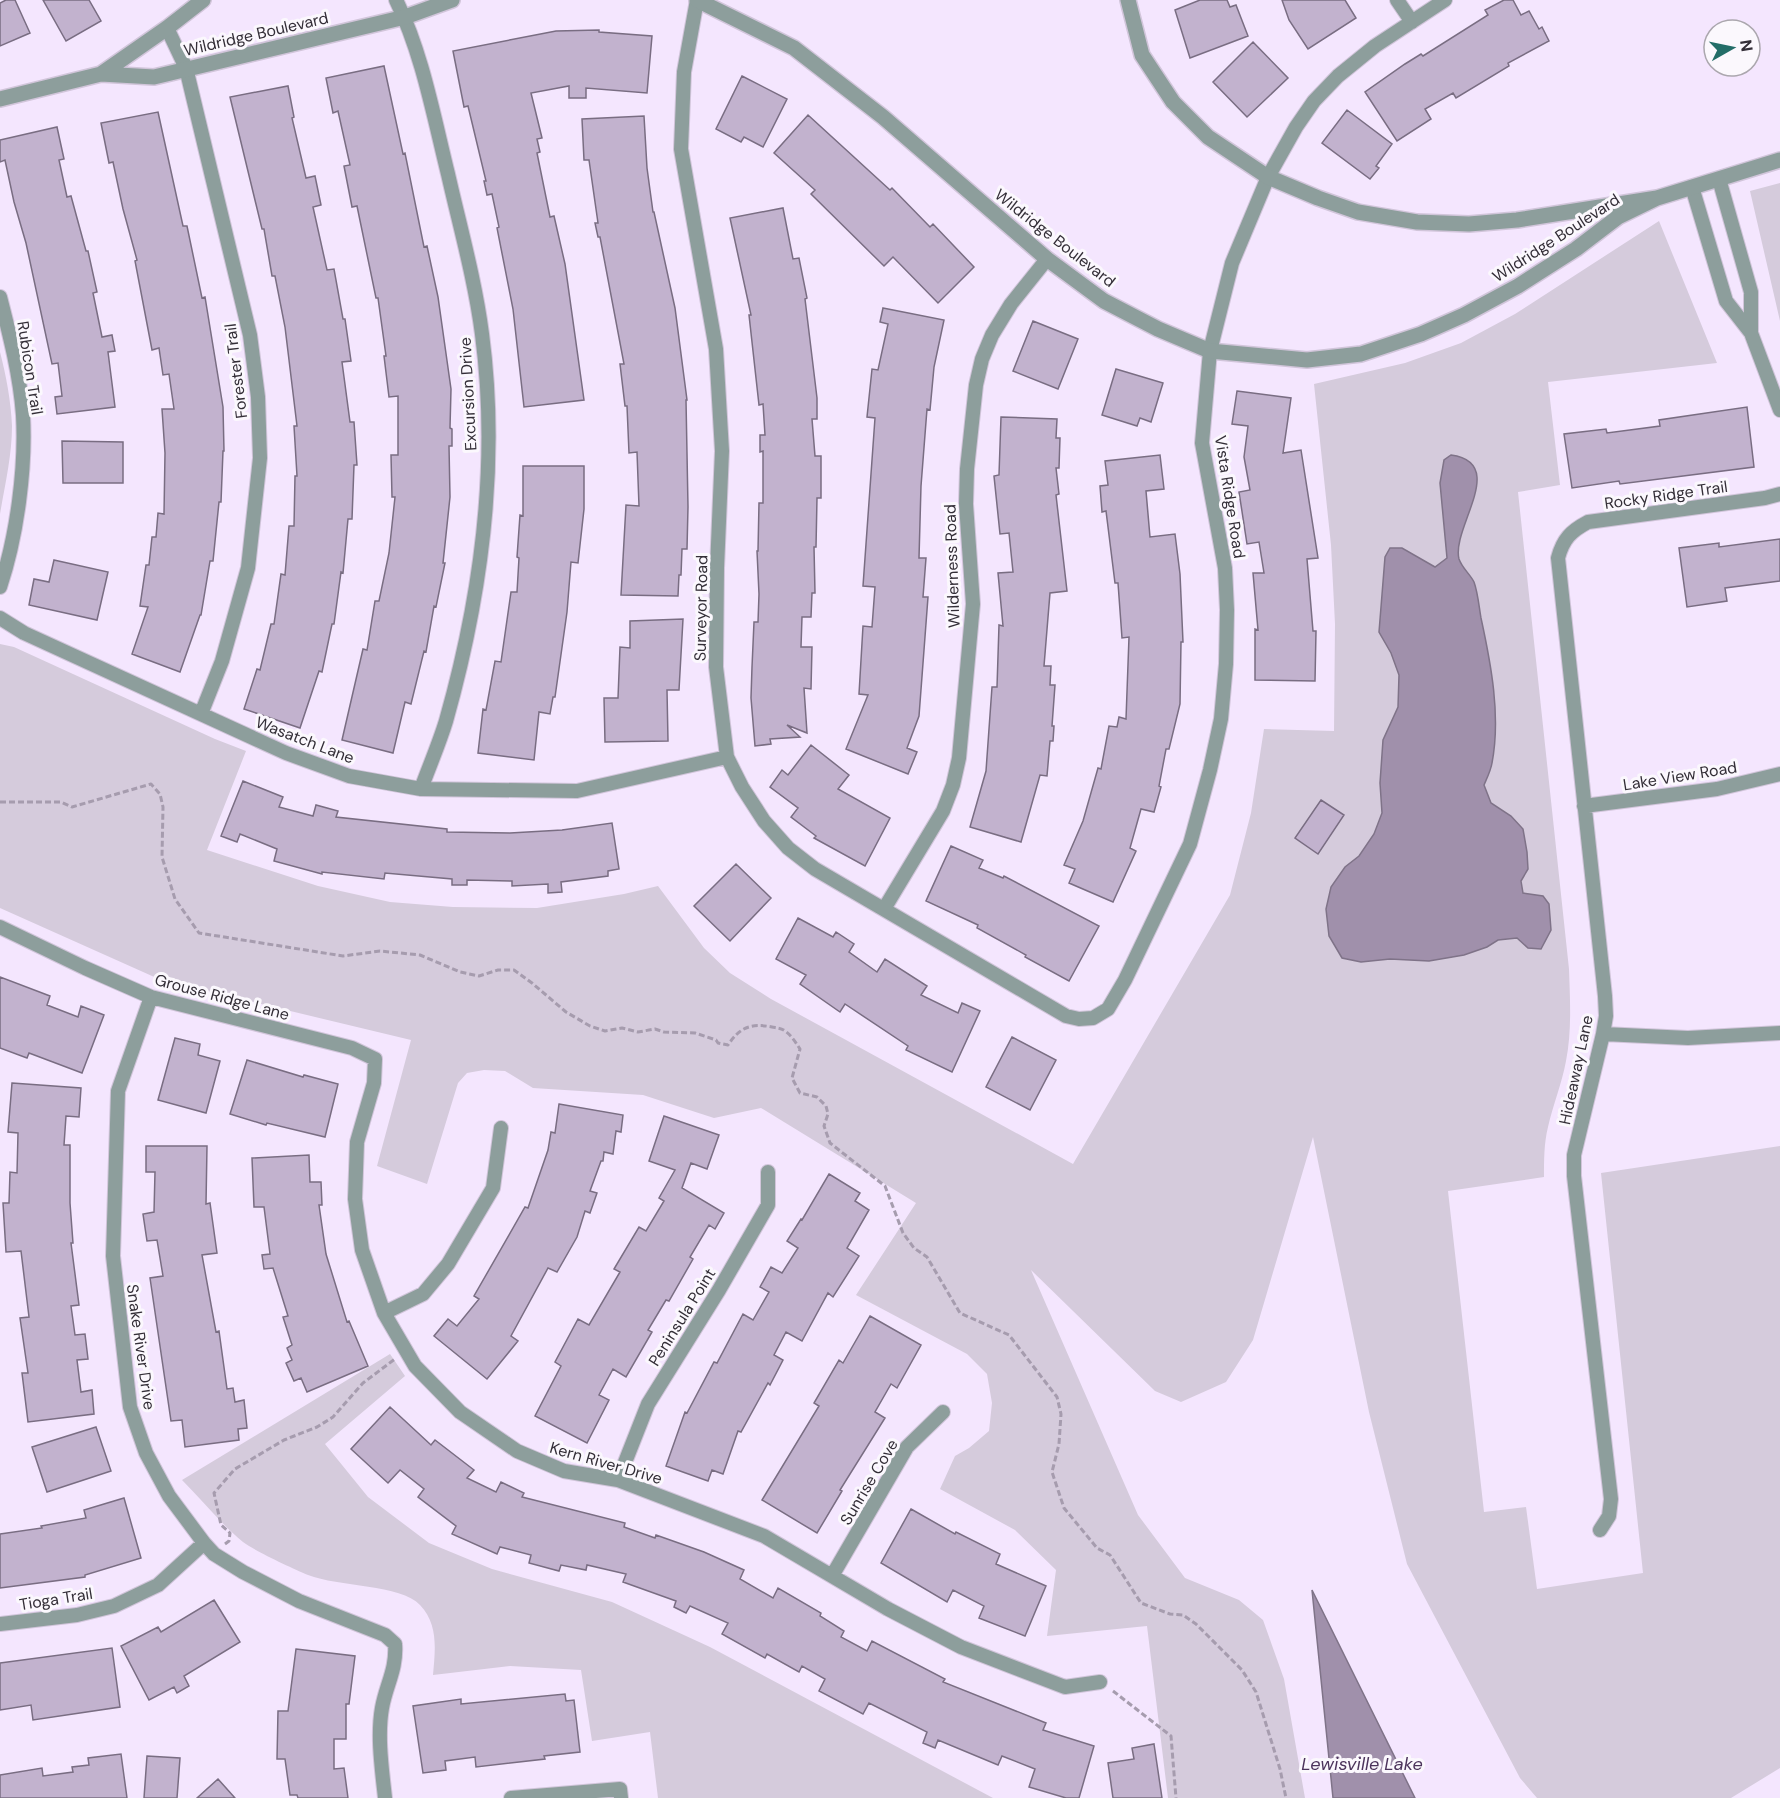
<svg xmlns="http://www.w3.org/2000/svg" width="1780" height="1798" font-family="'DM Sans',sans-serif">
<rect width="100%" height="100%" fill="#f4e6fe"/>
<path fill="#d5cbdc" d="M1780 183V321L1750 191Z
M1659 221 1717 363 1548 382 1560 485 1518 492 1569 969C1570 999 1572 1031 1566 1061 1562 1083 1553 1105 1548 1127 1544 1143 1544 1160 1544 1177L1448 1191 1484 1512 1526 1507 1537 1589 1643 1573 1601 1173 1780 1146V1768L1731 1798H1537L1520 1778 1407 1564 1369 1412 1313 1137 1253 1340 1226 1382 1181 1402 1155 1391 1031 1270 1138 1515 1185 1578 1239 1600 1263 1620 1284 1679 1305 1798H1168L1147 1626 1047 1636 1056 1570 1015 1530 940 1489 955 1456 969 1448 989 1431 992 1403 987 1374 967 1354 856 1295 916 1203 761 1108 714 1118 643 1095 533 1088 505 1071 484 1070 467 1073 458 1083 427 1184 377 1166 411 1040 161 980 0 908V644L14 647 215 739 246 751 207 850 318 886 390 902 453 907 537 908 624 894 658 886 704 948 730 973 771 999 1073 1164 1230 895 1251 813 1264 729 1334 731 1335 624 1331 545 1314 384 1405 363 1461 343 1515 314Z
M0 352C6 375 11 401 12 426 12 455 5 485 0 514Z
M390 1354 405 1376 325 1444 368 1497 429 1543 492 1569 612 1602 710 1647 993 1798H658L650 1732 592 1741 581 1670 510 1666 433 1675C435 1651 439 1625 420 1605 401 1584 338 1587 308 1575 292 1568 255 1551 243 1542 221 1524 202 1500 182 1480Z"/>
<path fill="#a090ab" stroke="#7f7388" stroke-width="1.5" d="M1451 455C1509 463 1451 528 1459 559 1462 568 1470 574 1474 582 1478 593 1479 607 1481 618 1491 664 1501 716 1492 763 1491 770 1487 778 1484 785L1491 803 1511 816 1523 829 1527 852 1528 869 1521 881 1523 893 1543 896 1549 904 1551 930 1541 949 1528 948 1517 938 1498 940 1487 947 1464 955 1429 961 1390 959 1361 962 1342 958 1329 936 1326 909 1331 887 1345 867 1359 856 1374 834 1382 813 1380 783 1383 740 1398 707 1399 675 1391 653 1379 632 1385 557 1390 548H1402L1435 567 1447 558 1440 483 1444 460Z
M1312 1590 1415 1798H1333Z"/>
<path fill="#c2b2ce" stroke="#796d82" stroke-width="1.5" d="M6 0H15L30 33 0 46V3Z
M43 0H89L101 21 66 41Z
M1200 0H1227L1230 7 1236 5 1248 36 1190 58 1175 10Z
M1282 0H1345L1356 18 1308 49 1289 20Z
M1504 0H1513L1521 15 1529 11 1539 29 1542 27 1549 41 1508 63 1509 66 1456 98 1453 93 1425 109 1431 119 1397 141 1365 92 1405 64 1421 54 1423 56 1488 15 1485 10Z
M599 30V32L652 36 647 93 586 88V98H569V86L531 93 542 138 537 139 540 152 537 153 550 217 554 216 565 264 584 400 524 407 513 309 497 228 499 227 492 194 487 195 484 181H486L468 106 464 107 453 51 556 31Z
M1253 42 1288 78 1247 117 1213 82Z
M384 66 403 154 405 153 424 247 427 246 438 297 451 389 450 428 452 429V446H449L450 497 443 563H445L436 607 434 606 426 652 424 651 411 704 405 702 393 753 342 740 363 649 367 650 375 601H379L389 553 395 497H392L391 455H398V396L389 397 384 356H386L378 298H376L357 206 352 207 344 166 350 165 338 111 333 113 326 78Z
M742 76 787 99 763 147 744 137 741 142 716 129Z
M288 86 294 117 292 118 306 178 315 176 321 205 313 207 327 270 334 269 343 319H345L351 361 342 362 350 422H354L357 465H354L352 519H348L343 573 341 572 334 624H332L322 672 319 671 300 728 244 709 257 669 260 670 271 624H274L281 574 285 575 289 526H294L295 476H297L294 426H297L285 327 275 276H272L264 229H262L230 97Z
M1347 110 1392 144 1376 166 1379 168 1370 179 1322 143Z
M158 112 183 226H187L202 298 205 297 223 407 224 451H223L221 502H219L213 561H210L201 615H200L180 672 132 654 148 607 140 606 146 565H149L152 537H156L158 513 164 514 165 453 162 409H174L169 374 163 375 159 348 152 350 135 261 137 260 123 209 113 162 109 163 101 123Z
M808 115 890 190 892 188 930 227 933 224 974 267 938 303 893 257 884 266 811 194 815 190 774 153Z
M644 116 647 168 653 212H654L675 308 687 400H686L688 507 687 549H682L681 575H679L678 596 621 595 626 505 639 506 637 452 629 453 627 406H625L620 364H624L600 237H598L595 223H598L589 160H584L582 119Z
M57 127 64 159 59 160 67 197 71 196 86 251H88L97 292 93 293 102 337 112 335 115 351 108 352 115 407 57 414 55 397 62 396 58 363 52 364 26 243 14 202 5 160 0 162V140Z
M783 208 793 259 799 258 807 298 805 299 817 398V419H812L815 456H821V498H817L816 547H814L815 593H812L811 617H802L801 647H812L811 689 804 688 807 733 787 725 800 737 770 739 771 744 755 746 751 698 752 667 754 622H758L759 594 757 551H758L759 503H763V451L760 452V435H765L763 404 759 405 749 315H751L730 218Z
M883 308 944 320 934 367 930 410 927 409 921 486 919 558H926L923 597H928L919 716 907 748 917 752 908 774 846 749 868 695 859 694 863 626 872 627 875 587 863 586 875 418 867 417 872 369 878 370 888 324 880 322Z
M1033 321 1078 339 1058 389 1013 371Z
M1116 369 1163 383 1151 422 1140 418 1137 426 1102 415Z
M1237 391 1291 398 1283 453 1301 450 1318 558 1307 559 1313 631H1316L1315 681 1255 680V629L1258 630 1253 573H1264L1259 542 1247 544 1239 492 1250 490 1244 457 1248 426 1232 424Z
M1747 407 1754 467 1620 484 1619 481 1572 488 1564 434 1606 429 1607 433 1660 426 1659 420Z
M1001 417 1057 419 1056 438H1060L1059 468H1056L1059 494 1056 495 1067 591 1050 593 1044 666H1051L1050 685H1055L1052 726H1054L1053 741H1050L1047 776 1040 775 1021 842 970 827 986 771 992 687H997L999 625 1003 626 998 573 1013 572 1009 533 1000 534 994 476 999 475Z
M62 441 123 442V483H63Z
M1160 455 1164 489 1146 491 1150 537 1175 534 1180 574 1183 642H1181L1180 704 1169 749H1166L1159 786 1161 787 1154 812 1141 809 1130 848 1136 851 1113 902 1069 883 1075 869 1064 865 1083 821 1098 768 1101 769 1109 726 1117 727 1119 717 1126 719 1129 637 1122 638 1118 583H1115L1106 511 1102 512 1100 486 1108 485 1105 461Z
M523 466H584V509L578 563 571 562 567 612 555 697H553L550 714 539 712 534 760 478 753 483 709 486 710 495 661 501 662 511 592H517L519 558 517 557 520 515 523 516Z
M1780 539V581L1725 588 1727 601 1687 607 1679 548 1719 543V547Z
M54 560 108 572 97 620 29 605 34 579 49 582Z
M683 619 679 690H667L668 741 605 742 604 698H618L620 647 630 648V621Z
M811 745 849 775 838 789 890 818 865 866 814 838 816 836 791 817 798 808 770 787 782 770 788 775Z
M243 781 283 797 279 807 313 816 316 805 338 811 336 817 447 829V832L510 833 562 830 612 823 619 869 608 871V876L561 882 562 892 548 893V884L512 886V881L467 880V885H452V879L385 873 384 879 322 872V874L274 861 277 849 240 834 237 842 221 836Z
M1321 800 1344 815 1318 854 1295 838Z
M951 846 983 860 979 868 1003 878 1004 876 1099 926 1069 981 1025 957 1026 955 977 928 978 925 926 901Z
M736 864 771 898 730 941 694 906Z
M798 918 833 937 836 932 854 944 849 952 877 972 885 959 927 986 921 995 958 1013 962 1003 980 1011 952 1072 906 1050 908 1046 845 1004 840 1012 800 984 806 975 776 959Z
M0 977 50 996 47 1005 78 1017 81 1006 104 1015 82 1073 29 1053 27 1058 0 1048Z
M1012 1037 1056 1060 1030 1110 986 1087Z
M175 1038 200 1044 198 1055 220 1061 206 1113 158 1100Z
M247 1060 303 1077 304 1075 338 1084 325 1137 267 1123 266 1125 230 1114Z
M12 1083 81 1088 79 1117 66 1116 64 1145H70V1203L73 1243H71L79 1305 71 1306 75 1335 85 1334 88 1359 77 1360 81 1392 92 1390 94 1414 28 1422 22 1373H28L20 1318 29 1317 21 1251 6 1252 3 1203H9L10 1172 17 1173 18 1133 8 1132Z
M559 1104 623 1115 621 1132 616 1131 613 1154 604 1152 603 1161H601L590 1191 597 1193 590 1213 585 1211 577 1237 557 1272 548 1268 511 1336 518 1341 487 1379 434 1336 448 1319 457 1326 479 1299 474 1296 525 1207 528 1208 548 1150 551 1132 555 1133Z
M664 1116 719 1135 707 1169 691 1163 682 1188 724 1213 715 1229 709 1225 690 1257 693 1259 669 1301 666 1300 648 1330 652 1332 626 1377 613 1369 599 1395 609 1400 587 1443 535 1416 561 1366 555 1362 578 1319 589 1325 620 1272 614 1269 639 1227 646 1231 664 1201 659 1198 675 1170 649 1161Z
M146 1146H207L206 1204 210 1203 217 1253 202 1255 216 1332 219 1331 227 1389 233 1388 235 1402 244 1400 247 1428 238 1429 239 1440 185 1447 182 1420 171 1421 150 1278 163 1276 157 1240 147 1241 143 1214 154 1212 155 1172H146Z
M309 1155 310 1182H321L322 1205H319L326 1254 347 1322 349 1321 368 1366 307 1392 301 1378 294 1381 286 1363 292 1360 287 1348 292 1345 283 1317 288 1316 273 1268 264 1269 262 1255 270 1254 264 1207H254L252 1158Z
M829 1174 860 1193 855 1201 869 1210 847 1248 859 1256 833 1297 828 1293 802 1341 786 1332 774 1355 783 1360 770 1385 768 1383 741 1432 738 1431 723 1474 712 1470 708 1481 666 1466 685 1412 687 1413 714 1362 717 1363 743 1314 753 1320 769 1292 760 1287 771 1267 782 1273 798 1248 787 1241 801 1219 802 1220Z
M870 1316 921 1345 897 1388 891 1384 875 1412 885 1418 840 1490 842 1491 817 1533 762 1500 819 1406 814 1403 839 1360 843 1363Z
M390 1407 431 1445 435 1440 474 1470 467 1478 496 1492 501 1482 524 1493 522 1497 625 1523 624 1527 655 1538 656 1535 704 1552 744 1570 740 1579 773 1598 778 1588 821 1613 820 1616 844 1631 841 1637 867 1651 872 1641 945 1679 943 1682 1046 1723 1043 1730 1094 1746 1079 1798H1066L1029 1787 1035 1769 1002 1756 998 1765 938 1740 935 1748 923 1743 927 1732 869 1703 863 1714 819 1691 825 1679 802 1666 799 1672 767 1654 765 1658 722 1634 728 1623 690 1606 686 1613 674 1607 676 1601 623 1582 626 1574 587 1565 586 1570 561 1565 559 1571 529 1563 531 1555 500 1547 497 1554 452 1534 456 1526 418 1497 424 1489 400 1470 388 1483 351 1449Z
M96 1427 111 1471 47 1492 32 1447Z
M124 1498 141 1558 85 1575V1577L0 1588V1534L42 1528 41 1526 86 1518 84 1510Z
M911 1509 955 1534 956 1532 1000 1554 996 1564 1046 1586 1025 1636 979 1618 984 1606 953 1590 947 1602 881 1563Z
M214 1600 240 1642 184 1676 189 1686 177 1693 174 1687 149 1700 121 1646 158 1627 161 1632Z
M112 1648 120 1707 33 1720 31 1705 0 1710V1663Z
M296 1649 355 1656 349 1704H346V1739H334V1769L344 1768 348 1798H298L297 1795H290L285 1759H277L278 1711H288Z
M565 1694 566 1701 574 1700 580 1752 544 1756 545 1759 476 1767 475 1757 445 1761 446 1770 423 1773 413 1706 461 1699V1704Z
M1154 1744 1162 1798H1113L1108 1763 1134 1759 1132 1748Z
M121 1754 127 1798H0V1775L42 1768 43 1776 73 1772 72 1767 89 1765 88 1758Z
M147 1756 180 1758 177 1798H144Z
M218 1779 235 1798H197Z"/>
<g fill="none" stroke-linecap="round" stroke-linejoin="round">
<defs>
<path id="minor" d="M396 0C422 52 434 118 448 174 460 227 475 280 482 334 499 463 481 597 446 721 439 744 429 767 421 789
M697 0 684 72 681 149 716 349 722 451 717 568 716 667 727 757 742 787 764 821 788 848 815 869 1066 1016 1079 1019 1093 1018 1108 1009 1125 980 1190 844 1210 770 1221 719 1226 664 1227 610 1225 568 1202 443 1210 351 1232 263 1268 177 1296 127 1314 101 1338 76 1375 46 1445 0
M1397 0 1412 22
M167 28 186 68 250 335 258 397 260 458 248 568 222 661 201 714
M1692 187 1726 301 1751 333V292L1719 179
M0 297C10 336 20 375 23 415 26 468 17 536 0 587
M1751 333 1780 410
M0 618 24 633 286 753 349 776 421 789 577 791 727 757
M1584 806 1717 789 1780 774
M884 909 943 811 953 785 959 758 973 604 966 504 967 469 976 385 982 359 992 335 1011 304 1047 259
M0 927 85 968 151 997 352 1048 375 1059 374 1083 357 1142 355 1199 362 1250 384 1313 415 1366 460 1412 517 1451 564 1471 618 1480 764 1536 888 1609 961 1647 1065 1687 1100 1682
M151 997 118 1091 113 1256 130 1407 146 1453 169 1496 204 1543 214 1554 243 1572 299 1601 385 1635 395 1644C397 1669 386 1685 382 1708 377 1736 382 1770 385 1798
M1603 1034 1688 1038 1780 1033
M384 1313 423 1294 448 1264 493 1188 501 1128
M618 1480 648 1404 719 1290 768 1205V1172
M1600 1530 1609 1516 1611 1499 1574 1176V1155L1603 1034 1606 1016 1605 996 1558 558C1563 539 1571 531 1588 522L1765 498 1780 494
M832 1576 907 1447 943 1412
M0 1624 77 1615 114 1606 158 1585 204 1543
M511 1798 620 1789 621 1798"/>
<path id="tertiary" d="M203 0 167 28 101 74 154 77 405 17 452 0
M697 0 794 48 883 117 1047 259 1104 301 1158 329 1210 351 1307 360 1361 354 1421 334 1464 315 1518 286 1576 249 1618 217 1657 198 1517 220 1469 224 1417 222 1358 212 1318 198 1268 177 1208 137 1173 102 1142 55 1128 0
M0 99 101 74
M1657 198 1780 160"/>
</defs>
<use href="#minor" stroke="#d1c5da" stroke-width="16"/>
<use href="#tertiary" stroke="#d1c5da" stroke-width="18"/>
<path stroke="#a69cae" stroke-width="3" stroke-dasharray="6 3" stroke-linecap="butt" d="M0 802H61L72 807 151 784 160 794 163 807 162 857 175 899 199 933 343 956 380 951 420 955 460 972 479 976 498 970H514L532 983 566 1012 590 1026 605 1031 622 1028 638 1032 655 1029 664 1032 695 1033 716 1040 718 1043 728 1045C740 1027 751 1023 772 1027 777 1028 781 1028 785 1031 792 1036 796 1043 800 1049L792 1078 800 1093 817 1097 826 1106 828 1114 824 1126 830 1143 885 1186 903 1233 914 1248 927 1257 960 1313 1009 1335 1057 1397 1061 1414 1059 1444 1052 1472 1064 1508 1097 1548 1110 1555 1141 1603 1170 1614 1183 1615 1196 1624 1242 1670 1256 1692 1280 1769 1286 1798
M225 1544 229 1541 230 1533 221 1525 214 1493 235 1469 284 1440 317 1427 333 1417 363 1383 395 1359
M1113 1691 1171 1736 1176 1798"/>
<use href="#minor" stroke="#8d9e9c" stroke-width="14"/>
<use href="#tertiary" stroke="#8d9e9c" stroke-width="15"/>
</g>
<g text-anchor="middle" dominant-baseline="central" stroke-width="6" stroke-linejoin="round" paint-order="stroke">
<g font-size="16" fill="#332e37" stroke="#fbf8fd">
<text transform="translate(256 34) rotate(-13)">Wildridge Boulevard</text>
<text transform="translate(1055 238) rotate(38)">Wildridge Boulevard</text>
<text transform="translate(1556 238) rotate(-33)">Wildridge Boulevard</text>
<text transform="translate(30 368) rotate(81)">Rubicon Trail</text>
<text transform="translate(236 371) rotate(-97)">Forester Trail</text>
<text transform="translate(468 394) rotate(-93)">Excursion Drive</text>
<text transform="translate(1666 495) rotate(-8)">Rocky Ridge Trail</text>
<text transform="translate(1230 497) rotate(81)">Vista Ridge Road</text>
<text transform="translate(952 566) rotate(-92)">Wilderness Road</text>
<text transform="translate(701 608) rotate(-89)">Surveyor Road</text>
<text transform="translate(305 740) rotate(21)">Wasatch Lane</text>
<text transform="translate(1680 776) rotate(-9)">Lake View Road</text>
<text transform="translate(222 997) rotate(15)">Grouse Ridge Lane</text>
<text transform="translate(1576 1070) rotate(-78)">Hideaway Lane</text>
<text transform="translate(682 1317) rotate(-58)">Peninsula Point</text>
<text transform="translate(141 1347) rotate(82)">Snake River Drive</text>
<text transform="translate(606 1463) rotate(16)">Kern River Drive</text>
<text transform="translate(869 1482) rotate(-59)">Sunrise Cove</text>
<text transform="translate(56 1599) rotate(-9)">Tioga Trail</text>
</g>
<g font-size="18" font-style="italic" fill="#4c345c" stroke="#fbf8fd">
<text x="1362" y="1764">Lewisville Lake</text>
</g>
</g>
<g transform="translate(1732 48) rotate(81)"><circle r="28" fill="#fbf8fd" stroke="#aba7ae" stroke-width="1.5"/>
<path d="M0-4.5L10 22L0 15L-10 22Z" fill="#236d68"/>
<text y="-9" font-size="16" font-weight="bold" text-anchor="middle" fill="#332e37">N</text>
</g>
</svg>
